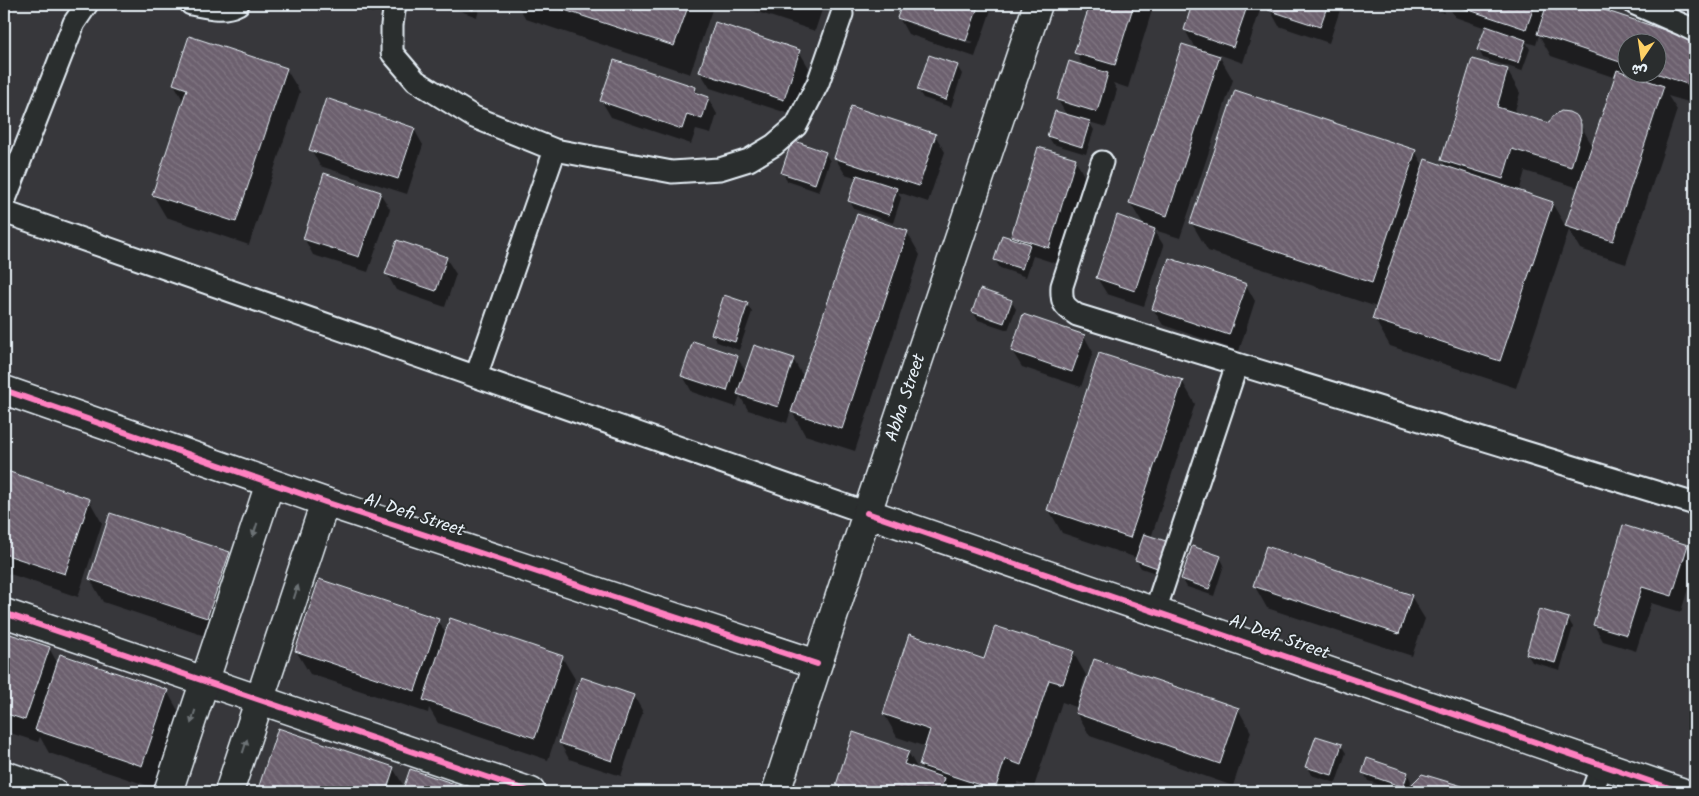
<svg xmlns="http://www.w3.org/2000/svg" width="1699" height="796" font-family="Kalam,'Playpen Sans Arabic',sans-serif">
<defs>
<pattern id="building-back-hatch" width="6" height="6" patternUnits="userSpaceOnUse" patternTransform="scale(1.25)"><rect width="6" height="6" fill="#6c606e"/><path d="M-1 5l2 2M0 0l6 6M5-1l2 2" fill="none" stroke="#817783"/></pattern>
</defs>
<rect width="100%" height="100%" fill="#37373b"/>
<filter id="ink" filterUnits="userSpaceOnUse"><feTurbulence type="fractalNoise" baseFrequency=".02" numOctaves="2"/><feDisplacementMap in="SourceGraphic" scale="10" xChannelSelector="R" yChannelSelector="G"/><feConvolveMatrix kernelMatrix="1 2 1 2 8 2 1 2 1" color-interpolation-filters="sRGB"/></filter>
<g filter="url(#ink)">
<path fill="#0007" fill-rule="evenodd" d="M4 4H12L14 9 4 29Z
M350 4H377L373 13Z
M455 4H481L477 17 458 10Z
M517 4H714L690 74 526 19Z
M733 4H824L815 31Z
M904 4H993L975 57 908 34 899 18ZM910 21 973 42 972 44 910 24Z
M1091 4H1154L1128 88 1113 83 1117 90 1106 127 1089 122 1094 130 1086 154 1053 144 1048 136 1067 116 1058 100 1083 66 1076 53Z
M1194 4H1262L1243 63 1218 54 1233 80 1180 238 1154 230 1164 246 1144 306 1107 294 1097 278 1144 226 1130 203 1196 50 1185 30Z
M1272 4H1342L1329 43 1279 26 1270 10Z
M1417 4H1545L1547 7 1548 4H1582L1695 42V104L1668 96 1677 110 1626 264 1580 249 1569 230 1516 388 1390 346 1374 318 1377 307 1208 251 1191 222 1415 151 1424 167H1446L1442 160 1507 70 1520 93 1514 114 1549 125 1576 117 1593 147 1616 78 1551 56 1539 35 1536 45 1526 42 1530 49 1522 71 1483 58 1479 50 1486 28 1455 17 1447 4 1444 13ZM1626 42H1656V72H1626ZM1525 171 1579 188 1566 227 1552 203 1519 192Z
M799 51 809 68 793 115 710 88 700 72Z
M957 66 962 74 951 107 923 98 918 90Z
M286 69 300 92 249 245 166 217 153 195 184 102 174 84Z
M696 89 699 94 708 98 717 114 711 134 696 130 691 144 611 117 601 100Z
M414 129 423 145 407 194 320 166 311 149Z
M935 135 945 152 928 202 898 192 901 198 893 223 854 209 850 201 858 178 845 174 835 158Z
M825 153 830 161 819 192 787 181 783 173Z
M1075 159 1084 176 1058 264 1033 256 1026 277 1000 268 995 260 1014 240 1012 236Z
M380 193 390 209 368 272 313 255 304 238Z
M907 232 920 255 855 451 805 435 791 410 787 423 748 410 740 396 736 407 692 392 683 376 737 357 746 372 793 359 804 378Z
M446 258 456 274 445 307 396 290 387 274Z
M1246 285 1255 301 1239 351 1163 325 1153 309Z
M1011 301 1016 309 1008 330 978 320 973 312Z
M747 304 752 312 739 350 717 342 712 334Z
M1084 336 1093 352 1081 387 1022 367 1012 351Z
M1182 381 1195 404 1151 538 1164 576 1141 568 1136 560 1137 558 1062 533 1049 510Z
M4 471 89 500 102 523 78 597 4 572Z
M1687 546 1695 560V565L1681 612 1651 603 1636 651 1603 641 1594 625Z
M229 553 242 576 220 641 103 602 90 579Z
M1220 557 1224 565 1214 596 1187 587 1182 579Z
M1254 585 1411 596 1425 619 1412 656 1267 608Z
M1568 619 1573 627 1560 670 1532 662 1527 654Z
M438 620 446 634 562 657 575 679 548 760 438 723 429 708 428 713 310 674 296 651Z
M4 633 49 648 58 664 167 691 180 714 155 788 49 753 40 737 38 742 4 731Z
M1073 652 1086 675 1076 707 1062 702 1034 787 1018 782 1014 792H841L837 784 908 752 919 771 925 773 920 765 926 747 897 737 884 714 985 661Z
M634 696 643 712 621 776 569 759 560 743Z
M1238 709 1251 732 1233 786 1090 736 1076 713Z
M279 729 393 768 405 788 411 771 475 792H258Z
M1341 745 1346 753 1336 783 1311 775 1307 766Z
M1364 773H1407L1411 781 1409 789 1461 787 1464 792H1402L1368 781Z"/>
<path fill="url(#building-back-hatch)" stroke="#e8f1f8" d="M457 4H475L473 10Z
M546 4H689L674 46Z
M786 4H804L802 9Z
M902 4H979L966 41 897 18Z
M1090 4H1134L1115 65 1074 53Z
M1192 4H1248L1233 47 1184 30Z
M1270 4H1328L1320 27 1268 10Z
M1451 4H1535L1526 29Z
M1547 4H1586L1695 40V87L1653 72H1656V42H1626V64L1537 34Z
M715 22 800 50 784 100 699 72Z
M1486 26 1526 40 1518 63 1477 50Z
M189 36 287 68 236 222 152 195 187 89 173 84Z
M1182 44 1220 56 1167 216 1129 203Z
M929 55 958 65 946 100 917 90Z
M1472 59 1508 69 1497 107 1549 123 1553 116 1561 111 1569 112 1577 116 1581 124V133L1571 167 1512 149 1503 179 1441 160Z
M614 60 696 87 695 92 709 97 702 119 687 114 682 129 600 101Z
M1069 61 1108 73 1097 112 1057 100Z
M1617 70 1664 86 1613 241 1565 226Z
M1235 90 1416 150 1372 283 1190 223Z
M326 98 415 128 398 179 309 150Z
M851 106 936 134 919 186 834 158Z
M1055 111 1090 121 1082 147 1047 136Z
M792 140 826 152 815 184 781 173Z
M1038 147 1076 158 1049 248 1011 236Z
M1425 159 1553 202 1500 361 1372 319Z
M324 173 381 192 359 257 303 239Z
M857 175 897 188 889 215 848 201Z
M857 214 908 231 842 429 791 412Z
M1117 215 1155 229 1135 291 1096 278Z
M1002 235 1030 244 1022 269 994 260Z
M397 240 447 257 436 291 385 274Z
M1169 258 1247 284 1229 335 1152 309Z
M980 289 1012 300 1004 323 972 312Z
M724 295 748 303 735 342 711 334Z
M1023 314 1085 335 1072 372 1011 351Z
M693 341 738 356 727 391 681 376Z
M754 345 794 358 778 407 737 394Z
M1099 353 1183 380 1130 538 1047 510Z
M4 470 90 499 65 574 4 554Z
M110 513 230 552 207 618 89 579Z
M1623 525 1688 545 1672 596 1642 587 1627 635 1593 625Z
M1144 534 1169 542 1160 569 1135 560Z
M1192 546 1221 556 1209 589 1181 579Z
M1266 546 1412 595 1399 634 1253 586Z
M319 579 439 619 415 691 295 651Z
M1539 609 1569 618 1555 663 1526 654Z
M450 618 563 656 535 738 423 700Z
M995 626 1074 651 1063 684 1049 680 1021 765 1005 759 995 790 919 765 930 730 883 714 909 634 984 659Z
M4 632 50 647 25 720 4 713Z
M60 654 168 690 142 766 35 730Z
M1094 659 1239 708 1220 764 1075 713Z
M581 677 634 695 612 761 559 743Z
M278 728 394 767 386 792H257Z
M853 732 909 751 904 764 944 778 940 792H857L836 785Z
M1316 736 1342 744 1332 775 1305 767Z
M1367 758 1408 772 1403 787 1362 773Z
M410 769 479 792H402Z
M1422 774 1462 786 1459 792H1404Z"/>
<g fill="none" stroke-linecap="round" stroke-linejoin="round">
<defs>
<path id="lane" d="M191 4C207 7 223 12 238 4
M395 4 392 25V53L416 81 474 117 555 150 672 172 720 169 749 160 774 145 796 126 818 83 842 14
M1635 4 1683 25 1695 31
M1102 162 1062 286C1061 302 1063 306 1077 315L1695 504
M4 202 74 23 87 4
M4 212 867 513
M476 376 555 150
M1155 611 1237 364
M1592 792 1602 765"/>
<g id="street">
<path d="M4 390 325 502 817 664"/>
<path d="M867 513 1681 792"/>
<path d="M4 613 531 792"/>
<path d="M4 775 53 792"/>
<path d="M168 792 270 483"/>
<path d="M229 792 325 502"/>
<path id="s1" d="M776 792 867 513 1038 4"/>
</g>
</defs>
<use href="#lane" stroke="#e8f1f8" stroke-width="25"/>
<use href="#street" stroke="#e8f1f8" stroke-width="31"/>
<use href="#lane" stroke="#2a2d2e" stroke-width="21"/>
<use href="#street" stroke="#2a2d2e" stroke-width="28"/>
<defs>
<path id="cycleway" d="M4 390 325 502 817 664
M867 513 1681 792
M4 613 531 792"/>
</defs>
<use href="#cycleway" stroke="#2a2d2e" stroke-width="9"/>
<use href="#cycleway" stroke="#ff80c0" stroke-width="6"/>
</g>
<defs><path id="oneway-solid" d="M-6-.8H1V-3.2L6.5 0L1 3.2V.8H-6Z" transform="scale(1.25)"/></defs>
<g fill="#6c7275">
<use href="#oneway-solid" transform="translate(255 530) rotate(108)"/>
<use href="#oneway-solid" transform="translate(296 592) rotate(-72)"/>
<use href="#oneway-solid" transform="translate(193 717) rotate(108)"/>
<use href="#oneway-solid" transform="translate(245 746) rotate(-72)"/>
</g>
</g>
<g text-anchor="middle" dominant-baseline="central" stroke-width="4" stroke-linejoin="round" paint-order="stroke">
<g font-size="18" fill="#e8f1f8" stroke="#2a2d2e">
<text stroke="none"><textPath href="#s1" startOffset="415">Abha Street</textPath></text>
<text transform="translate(414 516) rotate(18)">Al Defi Street</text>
<text transform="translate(1279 638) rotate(19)">Al Defi Street</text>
</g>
</g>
<rect width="1699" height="796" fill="none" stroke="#2a2d2e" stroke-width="20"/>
<rect x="10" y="10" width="1679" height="776" fill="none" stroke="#e8f1f8" stroke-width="2" filter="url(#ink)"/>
<g transform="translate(1642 58) rotate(193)"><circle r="24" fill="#2a2d2e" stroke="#767b7f"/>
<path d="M0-4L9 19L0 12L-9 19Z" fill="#ffd166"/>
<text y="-8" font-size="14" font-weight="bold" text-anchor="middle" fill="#e8f1f8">ش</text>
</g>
</svg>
